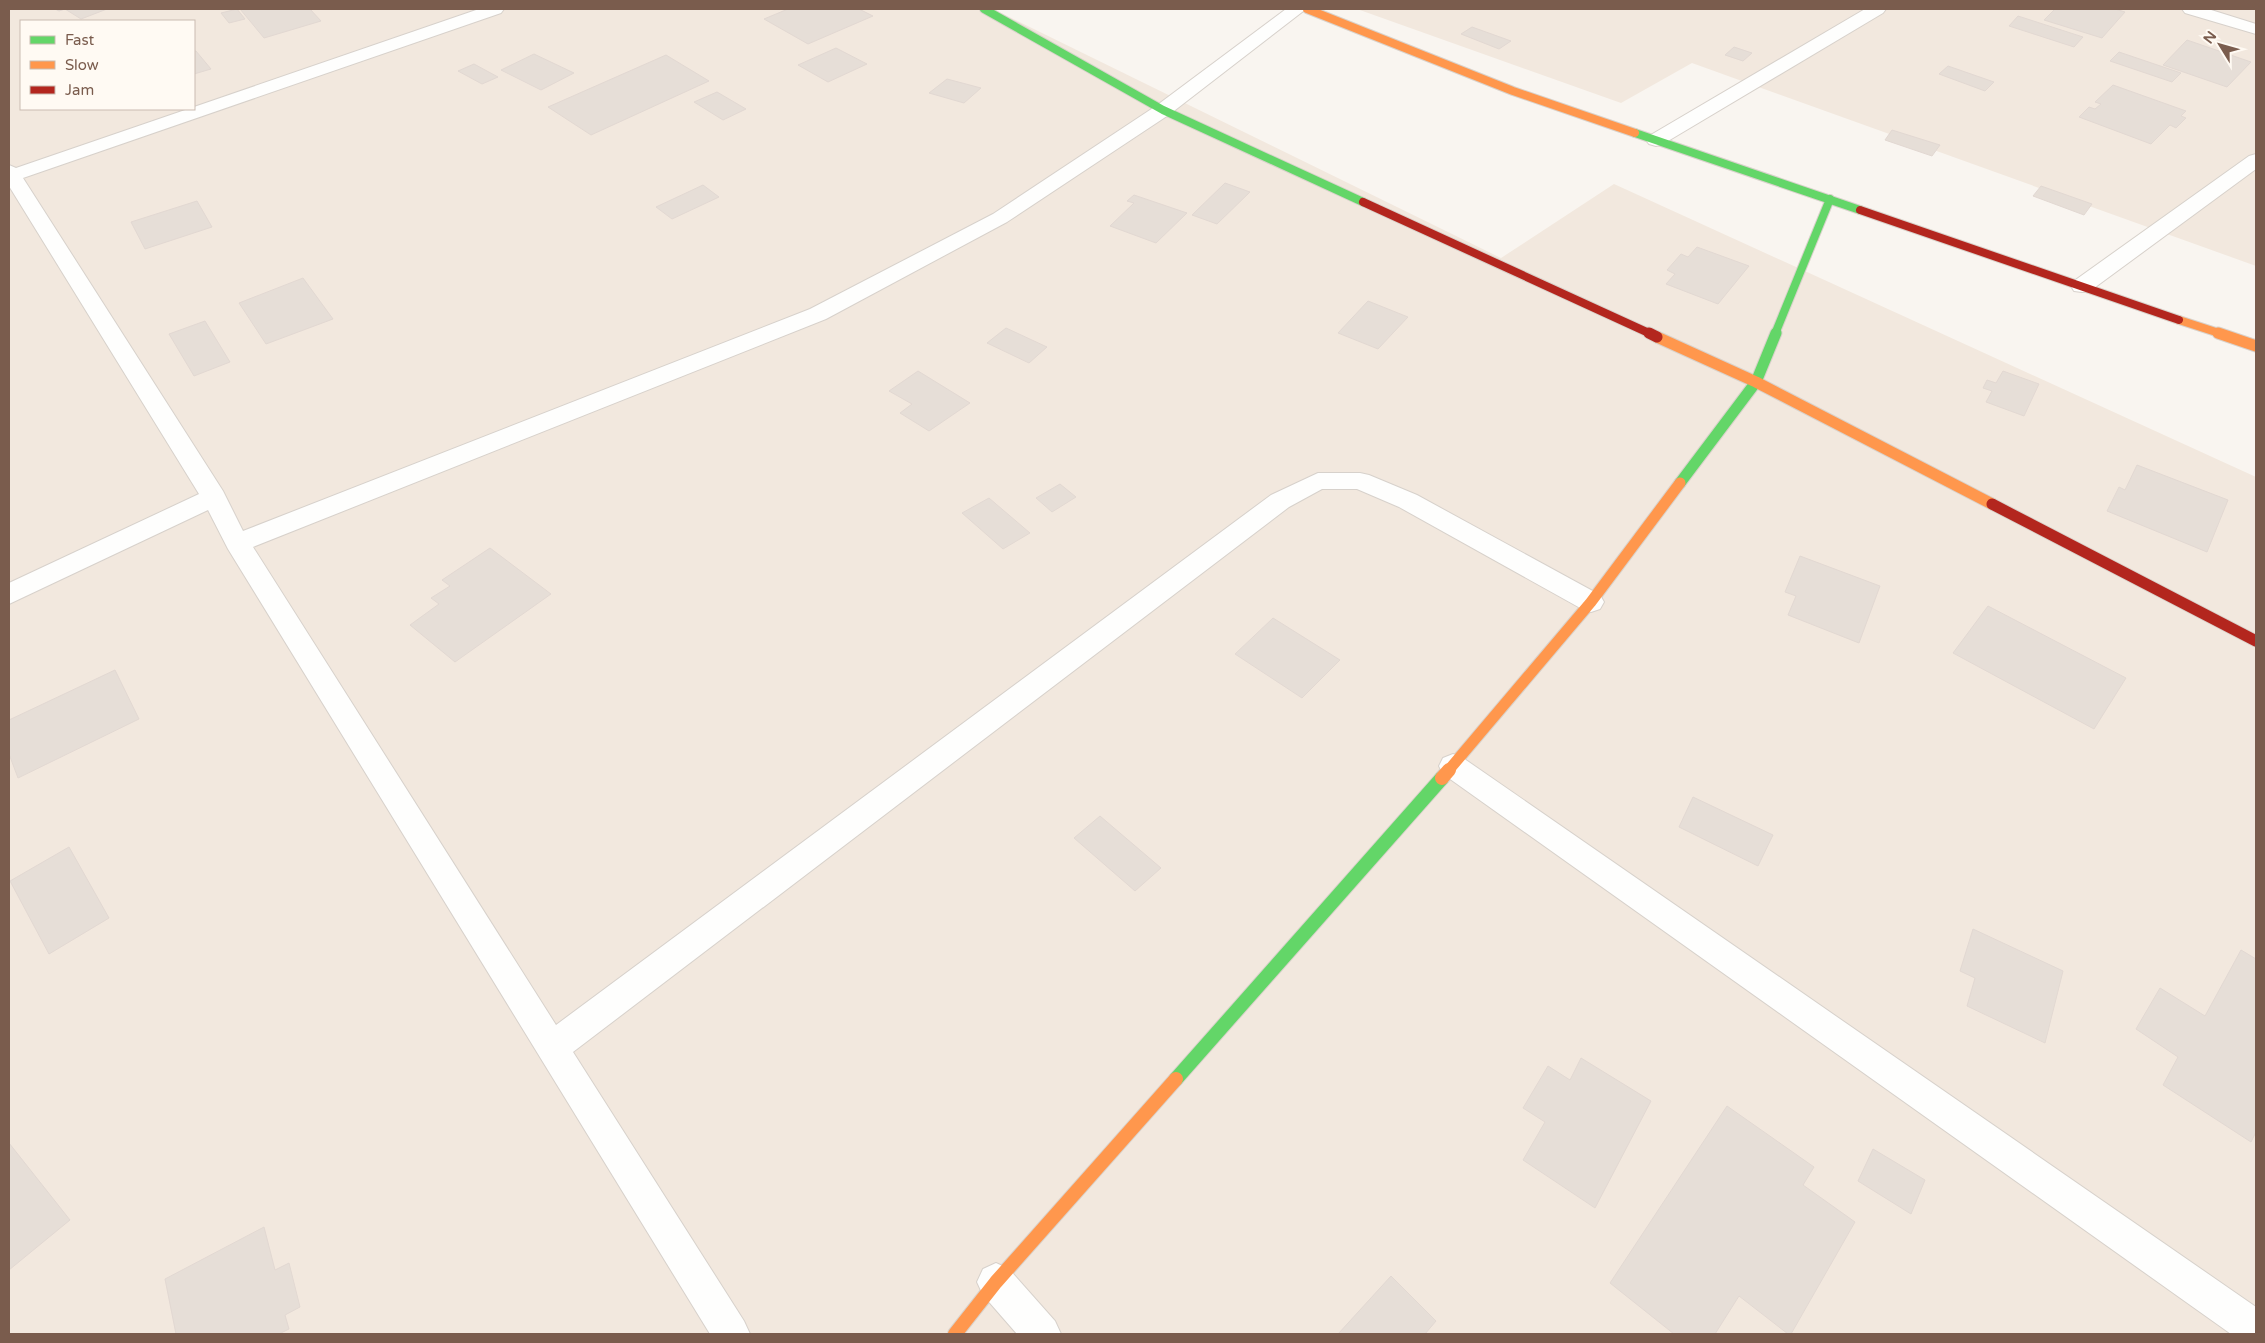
<svg xmlns="http://www.w3.org/2000/svg" width="2265" height="1343" font-family="'Varela Round',sans-serif">
<rect width="100%" height="100%" fill="#f9f5f0"/>
<path fill="#f2e8de" fill-rule="evenodd" d="M9 9H993L1501 258 1614 184 2256 477V1334H9ZM21 21H194V109H21Z
M1357 9H2256V266L1692 63 1621 103Z"/>
<path fill="#e6ded7" stroke="#e2d8d2" d="M55 9H107L81 19 65 9 59 11Z
M237 9 245 19 229 23 221 13Z
M240 9H310L321 21 264 38Z
M788 9H859L873 16 808 44 764 19Z
M2055 9H2115L2125 12 2102 38 2044 20Z
M2018 16 2083 37 2074 47 2009 26Z
M1472 27 1511 41 1499 49 1461 34Z
M2187 40 2251 62 2227 87 2163 65Z
M1734 47 1752 53 1743 61 1725 55Z
M836 48 867 64 828 82 798 65Z
M194 51H196L211 69 194 74Z
M2119 52 2181 73 2172 82 2110 61Z
M534 54 574 73 541 90 501 70Z
M666 55 709 81 591 135 548 107Z
M474 64 498 77 482 84 458 71Z
M1948 66 1994 82 1985 91 1939 74Z
M947 79 981 88 964 103 929 93Z
M2113 85 2186 111 2181 116 2186 118 2176 128 2170 125 2151 144 2079 117 2089 107 2095 109 2101 104 2095 102Z
M717 92 746 109 723 120 694 102Z
M1892 130 1940 145 1932 156 1885 140Z
M1225 183 1250 192 1217 224 1192 215Z
M703 185 719 197 672 219 656 207Z
M2041 186 2092 204 2084 215 2033 196Z
M1134 195 1187 213 1156 243 1110 226 1134 203 1127 201Z
M197 201 212 227 145 249 131 222Z
M1697 247 1749 266 1718 304 1666 284 1675 274 1667 270 1681 254 1688 257Z
M303 278 333 319 266 344 239 303Z
M1368 301 1408 317 1378 349 1338 333Z
M205 321 230 362 194 376 169 334Z
M1006 328 1047 347 1029 363 987 343Z
M918 371 970 403 929 431 900 413 912 404 889 391Z
M2003 371 2039 384 2024 416 1986 402 1992 391 1983 388 1987 380 1996 383Z
M2137 465 2228 500 2207 552 2107 511 2119 487 2125 490Z
M1060 484 1076 497 1052 512 1036 498Z
M989 498 1030 533 1003 549 962 513Z
M490 548 551 594 455 662 410 625 439 604 431 598 450 586 442 580Z
M1800 556 1880 586 1859 643 1788 615 1796 596 1785 592Z
M1988 606 2126 678 2094 729 1953 653Z
M1273 618 1340 660 1302 698 1235 654Z
M115 670 139 719 18 778 9 754V720Z
M1693 797 1773 835 1758 866 1679 827Z
M1100 816 1161 868 1135 891 1074 838Z
M69 847 109 918 49 954 10 881Z
M1973 929 2063 971 2045 1043 1967 1006 1975 978 1960 971Z
M2241 950 2256 959V1132L2251 1142 2163 1085 2178 1057 2136 1029 2160 988 2205 1016Z
M1581 1058 1651 1101 1595 1208 1523 1160 1545 1122 1523 1108 1548 1066 1570 1080Z
M1727 1106 1814 1167 1803 1185 1855 1222 1791 1334H1788L1739 1296 1715 1334H1674L1610 1283Z
M9 1143 70 1220 9 1270Z
M1873 1149 1925 1180 1911 1214 1858 1181Z
M264 1227 275 1270 289 1263 300 1307 285 1315 289 1329 279 1334H176L165 1279Z
M1391 1276 1436 1321 1425 1334H1338Z"/>
<g fill="none" stroke-linecap="round" stroke-linejoin="round">
<defs>
<path id="street" d="M479 9H504L501 13 23 178 223 491 243 531 810 309 993 214 1156 106 1286 9H1306L1170 114 1007 222 826 319 253 547 556 1025 1271 495 1318 473H1360L1369 475 1417 495 1600 595 1604 602 1600 609 1591 612 1582 609 1399 507 1357 489H1322L1289 507 573 1052 744 1321 750 1334H710L228 549 208 510 9 604V583L199 494 9 186V165L16 168 188 109H194V107Z
M1865 9H1886L1883 13 1663 144 1656 146 1649 144 1646 140 1649 136Z
M2182 9H2208L2256 24V34L2185 13Z
M2256 154V169L2090 291 2082 292 2074 291 2071 286 2074 281 2249 156Z
M1453 754 1463 758 2256 1307V1334H2231L1443 774 1439 766 1443 758Z
M996 1263 1009 1269 1055 1321 1061 1334H1017L983 1295 977 1282 983 1269Z"/>
<path id="fast-far2" d="M984 9 1163 110 1363 202
M1635 133 1860 210
M1775 334 1830 199"/>
<path id="fast-far1" d="M1680 483 1756 382 1776 333"/>
<path id="fast" d="M1176 1079 1442 778"/>
<path id="slow-far2" d="M1307 9 1513 91 1635 133
M2179 320 2222 334"/>
<path id="slow-far1" d="M2218 333 2256 346
M1657 337 1756 382 1992 504
M1448 771 1591 602 1680 483"/>
<path id="slow" d="M1442 778 1449 770
M955 1334 996 1282 1176 1079"/>
<path id="jam-far1" d="M1363 202 1651 334
M1860 210 2179 320"/>
<path id="jam" d="M1649 333 1657 337
M1992 504 2256 641"/>
</defs>
<use href="#street" stroke="#d7d1cb" stroke-width="2"/>
<use href="#fast-far2" stroke="#d9d2cb" stroke-width="10"/>
<use href="#fast-far1" stroke="#d9d2cb" stroke-width="13"/>
<use href="#fast" stroke="#d9d2cb" stroke-width="16"/>
<use href="#slow-far2" stroke="#d9d2cb" stroke-width="10"/>
<use href="#slow-far1" stroke="#d9d2cb" stroke-width="13"/>
<use href="#slow" stroke="#d9d2cb" stroke-width="16"/>
<use href="#jam-far1" stroke="#d9d2cb" stroke-width="10"/>
<use href="#jam" stroke="#d9d2cb" stroke-width="13"/>
<use href="#street" fill="#fefefd" fill-rule="evenodd"/>
<use href="#fast-far2" stroke="#63d668" stroke-width="8"/>
<use href="#fast-far1" stroke="#63d668" stroke-width="11"/>
<use href="#fast" stroke="#63d668" stroke-width="14"/>
<use href="#slow-far2" stroke="#ff974d" stroke-width="8"/>
<use href="#slow-far1" stroke="#ff974d" stroke-width="11"/>
<use href="#slow" stroke="#ff974d" stroke-width="14"/>
<use href="#jam-far1" stroke="#b3261e" stroke-width="8"/>
<use href="#jam" stroke="#b3261e" stroke-width="11"/>
</g>
<rect width="2265" height="1343" fill="none" stroke="#7a5c4d" stroke-width="20"/>
<rect x="20" y="20" width="175" height="90" fill="#fffaf3" stroke="#cabbb1"/>
<rect x="30" y="36" width="25" height="8" fill="#63d668" stroke="#cabbb1"/>
<text x="65" y="45" font-size="15" fill="#7a5c4d">Fast</text>
<rect x="30" y="61" width="25" height="8" fill="#ff974d" stroke="#cabbb1"/>
<text x="65" y="70" font-size="15" fill="#7a5c4d">Slow</text>
<rect x="30" y="86" width="25" height="8" fill="#b3261e" stroke="#cabbb1"/>
<text x="65" y="95" font-size="15" fill="#7a5c4d">Jam</text>
<g transform="translate(2220 45) rotate(307)" stroke="#fffaf3" stroke-width="4" paint-order="stroke">
<path d="M0-4L9 19L0 12L-9 19Z" fill="#7a5c4d"/>
<text y="-8" font-size="14" font-weight="bold" text-anchor="middle" fill="#7a5c4d">N</text>
</g>
</svg>
